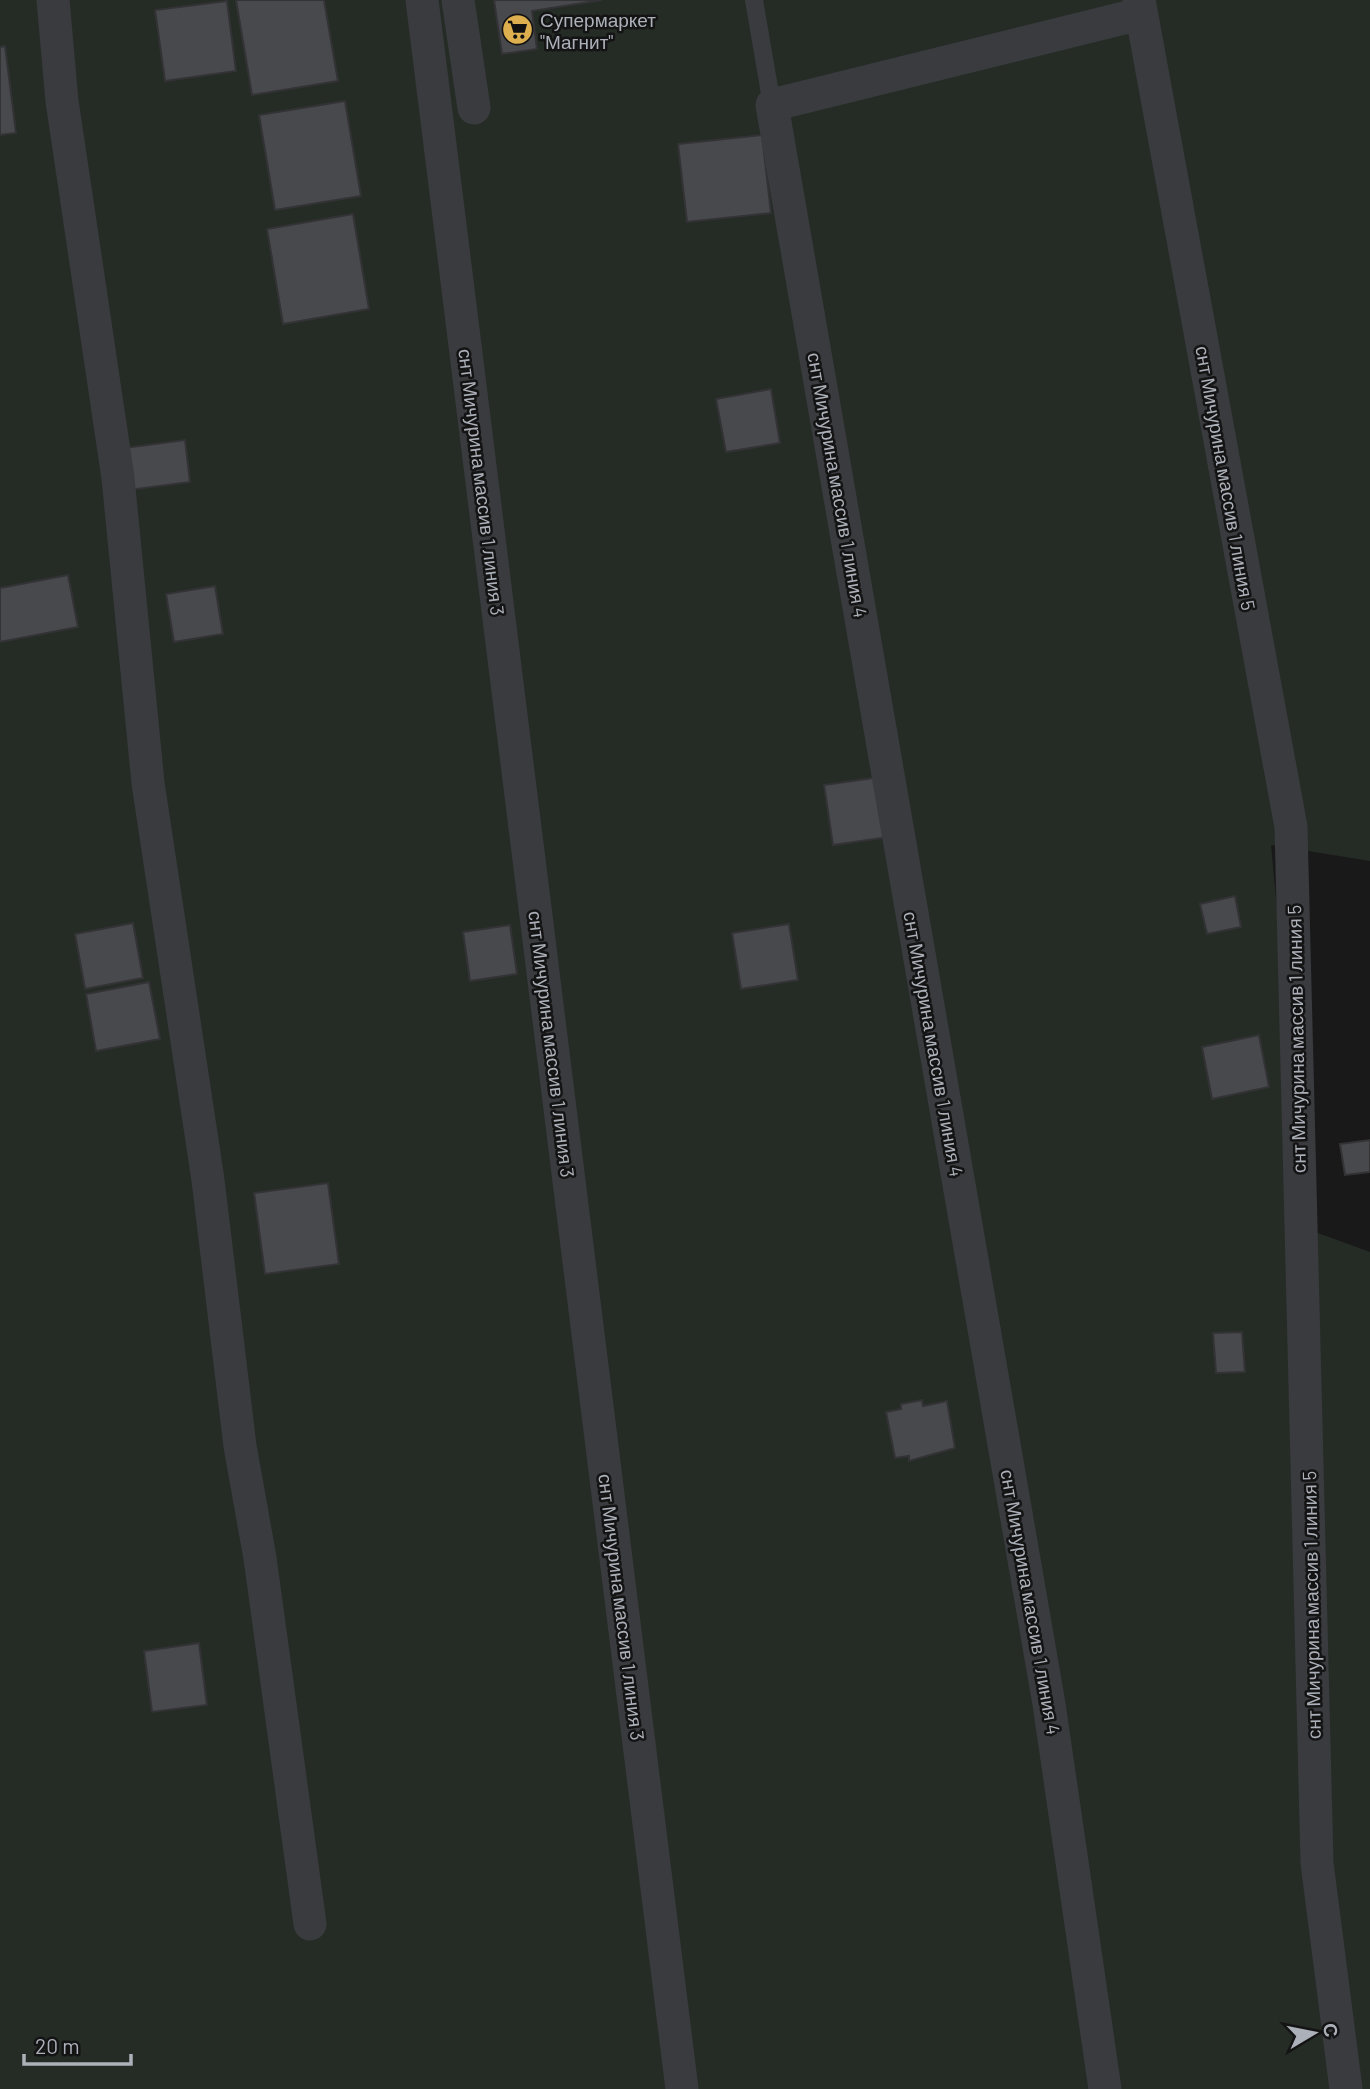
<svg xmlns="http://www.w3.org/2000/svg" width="1370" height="2089" font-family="Barlow,sans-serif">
<rect width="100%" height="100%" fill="#19191a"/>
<path fill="#252c26" d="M0 0H1370V861L1271 845 1307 1229 1370 1252V2089H0Z"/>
<path fill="#48494c" stroke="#333336" stroke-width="2" d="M236 0H324L338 81 252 95Z
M494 0H602L532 11 537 49 502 54Z
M227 1 236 71 165 81 155 10Z
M5 46 16 133 0 135V47Z
M345 101 361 196 275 210 259 115Z
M762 135 771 213 687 222 678 144Z
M353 214 369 309 283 324 267 229Z
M771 389 780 443 726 452 716 399Z
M185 440 190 482 129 490 124 448Z
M68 575 78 627 0 642V588Z
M215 586 223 634 174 642 166 594Z
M880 777 889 837 833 845 824 785Z
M1235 896 1241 927 1207 934 1200 904Z
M133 923 143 978 85 989 75 934Z
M789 924 798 980 741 989 732 933Z
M510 925 517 974 470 981 463 932Z
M149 982 160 1039 96 1051 86 994Z
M1259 1035 1269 1087 1212 1099 1202 1047Z
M1370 1140V1172L1345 1175 1340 1144Z
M328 1183 339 1264 265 1274 254 1193Z
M1242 1332 1245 1372 1216 1373 1213 1333Z
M922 1400 923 1406 947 1401 955 1448 909 1461V1456L895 1458 886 1412 901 1409V1404Z
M199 1643 207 1705 152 1712 144 1651Z"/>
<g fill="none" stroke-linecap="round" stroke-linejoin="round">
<path stroke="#3a3b3f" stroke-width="18" d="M754 0 772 105"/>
<path stroke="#3a3b3f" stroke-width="33" d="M53 0 62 101 118 478 148 783 208 1180 240 1446 260 1558 310 1924
M422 0 682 2089
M458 0 474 108
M1139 0 1291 827 1317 1863 1346 2089
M1105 2089 1049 1704 772 105 1140 14"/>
</g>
<defs>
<symbol id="supermarket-disc" viewBox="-11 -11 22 22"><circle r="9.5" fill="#ddaf4e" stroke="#141415"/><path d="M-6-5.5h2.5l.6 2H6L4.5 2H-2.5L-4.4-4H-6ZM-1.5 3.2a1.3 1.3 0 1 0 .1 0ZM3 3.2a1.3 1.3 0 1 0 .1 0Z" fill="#111"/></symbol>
</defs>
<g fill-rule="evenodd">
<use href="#supermarket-disc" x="500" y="12" width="35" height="35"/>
</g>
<g text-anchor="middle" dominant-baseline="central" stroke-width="5" stroke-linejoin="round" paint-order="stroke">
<g font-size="19" fill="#acb0b8" stroke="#141415" text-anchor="start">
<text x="540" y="19">Супермаркет<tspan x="540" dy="22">"Магнит"</tspan></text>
</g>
<g font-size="19" fill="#acb0b8" stroke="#141415">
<text transform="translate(1226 478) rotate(80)">снт Мичурина массив 1 линия 5</text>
<text transform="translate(482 482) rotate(83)">снт Мичурина массив 1 линия 3</text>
<text transform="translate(838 485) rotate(80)">снт Мичурина массив 1 линия 4</text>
<text transform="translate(1296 1039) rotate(-91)">снт Мичурина массив 1 линия 5</text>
<text transform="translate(552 1044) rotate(83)">снт Мичурина массив 1 линия 3</text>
<text transform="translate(934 1044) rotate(80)">снт Мичурина массив 1 линия 4</text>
<text transform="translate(1031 1602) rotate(80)">снт Мичурина массив 1 линия 4</text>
<text transform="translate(1311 1605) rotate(-91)">снт Мичурина массив 1 линия 5</text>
<text transform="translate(622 1607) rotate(83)">снт Мичурина массив 1 линия 3</text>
</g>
</g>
<g transform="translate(1314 2033) rotate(80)" stroke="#141415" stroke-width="5" paint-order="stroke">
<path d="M0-5L12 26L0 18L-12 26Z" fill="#acb0b8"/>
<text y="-10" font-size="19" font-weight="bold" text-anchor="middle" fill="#acb0b8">С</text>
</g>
<path d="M24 2054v10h107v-10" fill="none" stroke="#acb0b8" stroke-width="3.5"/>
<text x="35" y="2054" font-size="21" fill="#acb0b8" stroke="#141415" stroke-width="5" paint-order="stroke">20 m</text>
</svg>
